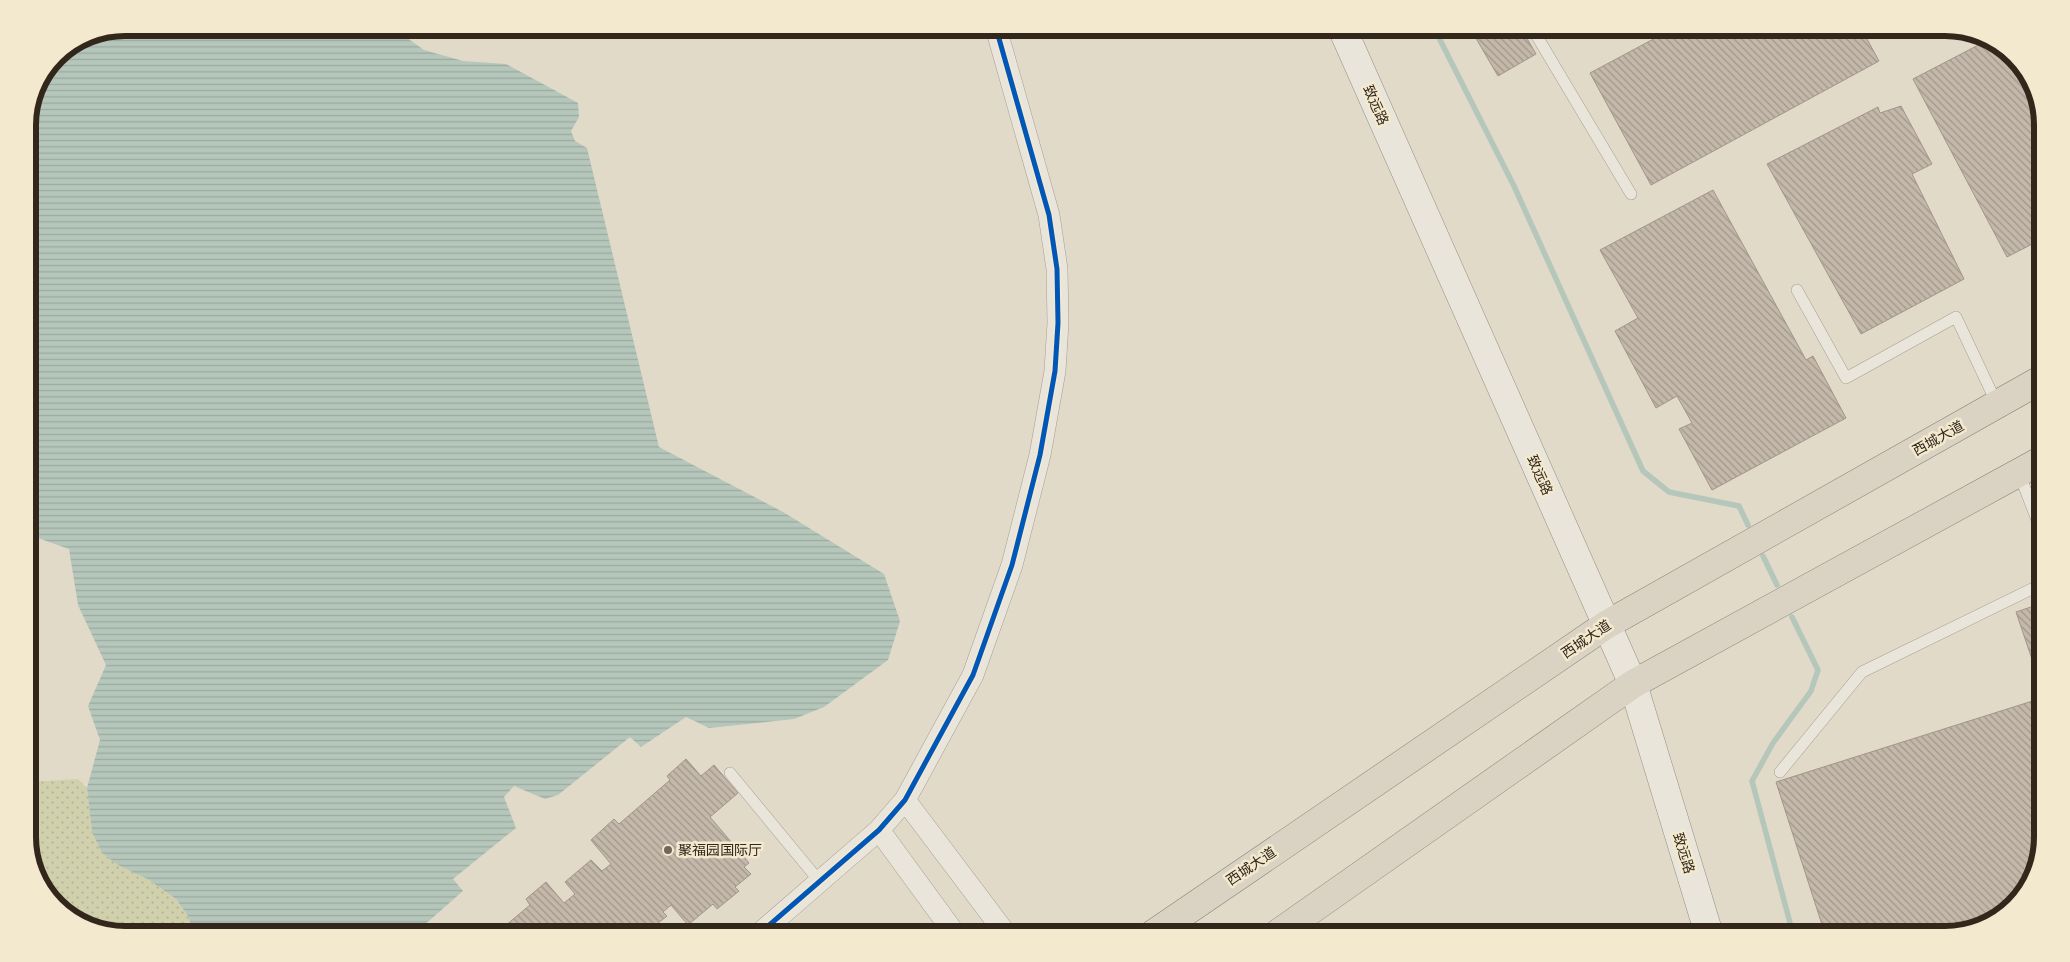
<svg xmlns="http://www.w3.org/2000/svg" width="2070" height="962" font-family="'Roboto Serif','Noto Sans SC',serif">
<defs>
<pattern id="grass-dots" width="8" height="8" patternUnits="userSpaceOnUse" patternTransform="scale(1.25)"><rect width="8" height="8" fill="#d0d1ac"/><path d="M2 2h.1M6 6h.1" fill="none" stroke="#b3b393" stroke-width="1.8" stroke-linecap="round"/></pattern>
<pattern id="water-rules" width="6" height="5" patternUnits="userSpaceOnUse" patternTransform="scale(1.25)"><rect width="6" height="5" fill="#b5c6bb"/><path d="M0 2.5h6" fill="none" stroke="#9caaa0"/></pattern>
<pattern id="building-back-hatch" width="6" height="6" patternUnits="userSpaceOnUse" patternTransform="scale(1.25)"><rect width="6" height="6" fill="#c4b8aa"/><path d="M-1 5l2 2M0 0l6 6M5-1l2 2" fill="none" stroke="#a0968a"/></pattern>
</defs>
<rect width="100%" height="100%" fill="#e1dac9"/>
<path fill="url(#grass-dots)" d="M78 779 87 788 92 832 118 865 149 880 176 899 188 916 194 934H125L88 927 48 896 28 843V782Z"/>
<path fill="url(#water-rules)" d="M125 28H393L424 50 463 61 506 64 578 103 579 117 571 131 575 141 587 148 659 447 783 512 884 574 900 621 888 660 824 707 794 719 709 728 686 717 641 747 630 737 558 795 545 799 514 786 504 797 516 828 453 879 463 891 414 934H194L188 916 176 899 149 880 118 865 102 853 92 832 87 788 100 740 88 706 106 665 78 605 69 549 38 538 28 531V119L35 88 56 56 88 35Z"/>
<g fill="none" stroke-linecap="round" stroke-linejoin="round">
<path stroke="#b5c6bb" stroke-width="5.5" d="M1434 28 1514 186 1643 471 1669 492 1739 506 1748 525
M1763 556 1777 585
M1792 617 1818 670 1811 691 1773 743 1752 781 1793 934"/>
</g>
<path fill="url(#building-back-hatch)" stroke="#a19689" d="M1470 28H1521L1536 54 1498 76Z
M1674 28H1861L1879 61 1651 185 1590 73Z
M1925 28H1943L1930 35Z
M1988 40 2016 62 2036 101 2042 119V239L2007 257 1913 79Z
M1901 106 1932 164 1912 174 1964 279 1861 334 1767 164 1878 107 1880 113Z
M1713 190 1806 360 1813 356 1846 418 1712 490 1679 429 1692 423 1677 396 1656 408 1615 331 1638 318 1600 250Z
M2037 605 2042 621V672L2037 674 2016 612Z
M2042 698V837L2035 874 2007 909 1926 934H1825L1776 782Z
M686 759 701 776 714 765 738 793 710 817 749 863 744 867 751 874 735 887 739 891 717 909 713 904 688 925 671 905 663 912 667 916 652 928 657 934H485L494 927 499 931 530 905 526 899 546 882 564 903 575 894 565 882 591 860 602 871 611 864 591 840 614 819 619 824 670 780 667 776Z"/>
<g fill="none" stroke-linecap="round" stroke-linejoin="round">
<defs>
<path id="service" d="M1532 28 1631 194
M1797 290 1846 378 1956 317 1997 404
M2019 473 2042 533
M1780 772 1862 672 2042 584
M730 773 820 882"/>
<path id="minor" d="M905 800 1006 934
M879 830 955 934
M759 934 879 830 905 800 973 675 1012 565 1040 455 1055 371 1058 323 1057 269 1049 215 996 28"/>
<path id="secondary" d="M1342 28 1633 684 1709 934"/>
<path id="trunk" d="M1153 934 1606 625 2042 379
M1277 934 1633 684 2042 460"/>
</defs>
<use href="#service" stroke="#a69f93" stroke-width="12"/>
<use href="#minor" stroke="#a69f93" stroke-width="22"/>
<use href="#secondary" stroke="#958e83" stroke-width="29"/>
<use href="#trunk" stroke="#8b857a" stroke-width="29"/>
<use href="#service" stroke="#eae5da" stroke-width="11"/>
<use href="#minor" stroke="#eae5da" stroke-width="21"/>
<use href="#secondary" stroke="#eae5da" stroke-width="28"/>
<use href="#trunk" stroke="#dad2c3" stroke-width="28"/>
<defs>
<path id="cycleway" d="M759 934 879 830 905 800 973 675 1012 565 1040 455 1055 371 1058 323 1057 269 1049 215 996 28"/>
</defs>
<use href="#cycleway" stroke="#f3e9ce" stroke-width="8"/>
<use href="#cycleway" stroke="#0057b8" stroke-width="5"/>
</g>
<circle fill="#706659" stroke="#f3e9ce" stroke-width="2" cx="668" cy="850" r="5"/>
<g text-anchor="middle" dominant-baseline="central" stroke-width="5" stroke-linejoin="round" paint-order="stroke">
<g font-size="14" fill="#33271c" stroke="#f3e9ce">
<text transform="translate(1376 105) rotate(66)">致远路</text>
<text transform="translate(1938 438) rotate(-29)">西城大道</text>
<text transform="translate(1540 475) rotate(66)">致远路</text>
<text transform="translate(1586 639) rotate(-34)">西城大道</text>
<text transform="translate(1684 853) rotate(73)">致远路</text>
<text transform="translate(1251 866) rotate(-34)">西城大道</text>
</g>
<g font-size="14" fill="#33271c" stroke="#f3e9ce" text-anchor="start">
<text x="678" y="850">聚福园国际厅</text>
</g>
</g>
<path d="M0 0H2070V962H0ZM125 36H1945A89 89 0 0 1 2034 125V837A89 89 0 0 1 1945 926H125A89 89 0 0 1 36 837V125A89 89 0 0 1 125 36Z" fill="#f3e9ce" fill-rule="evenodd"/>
<path fill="none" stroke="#33271c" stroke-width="6" d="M125 36H1945A89 89 0 0 1 2034 125V837A89 89 0 0 1 1945 926H125A89 89 0 0 1 36 837V125A89 89 0 0 1 125 36Z"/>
</svg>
